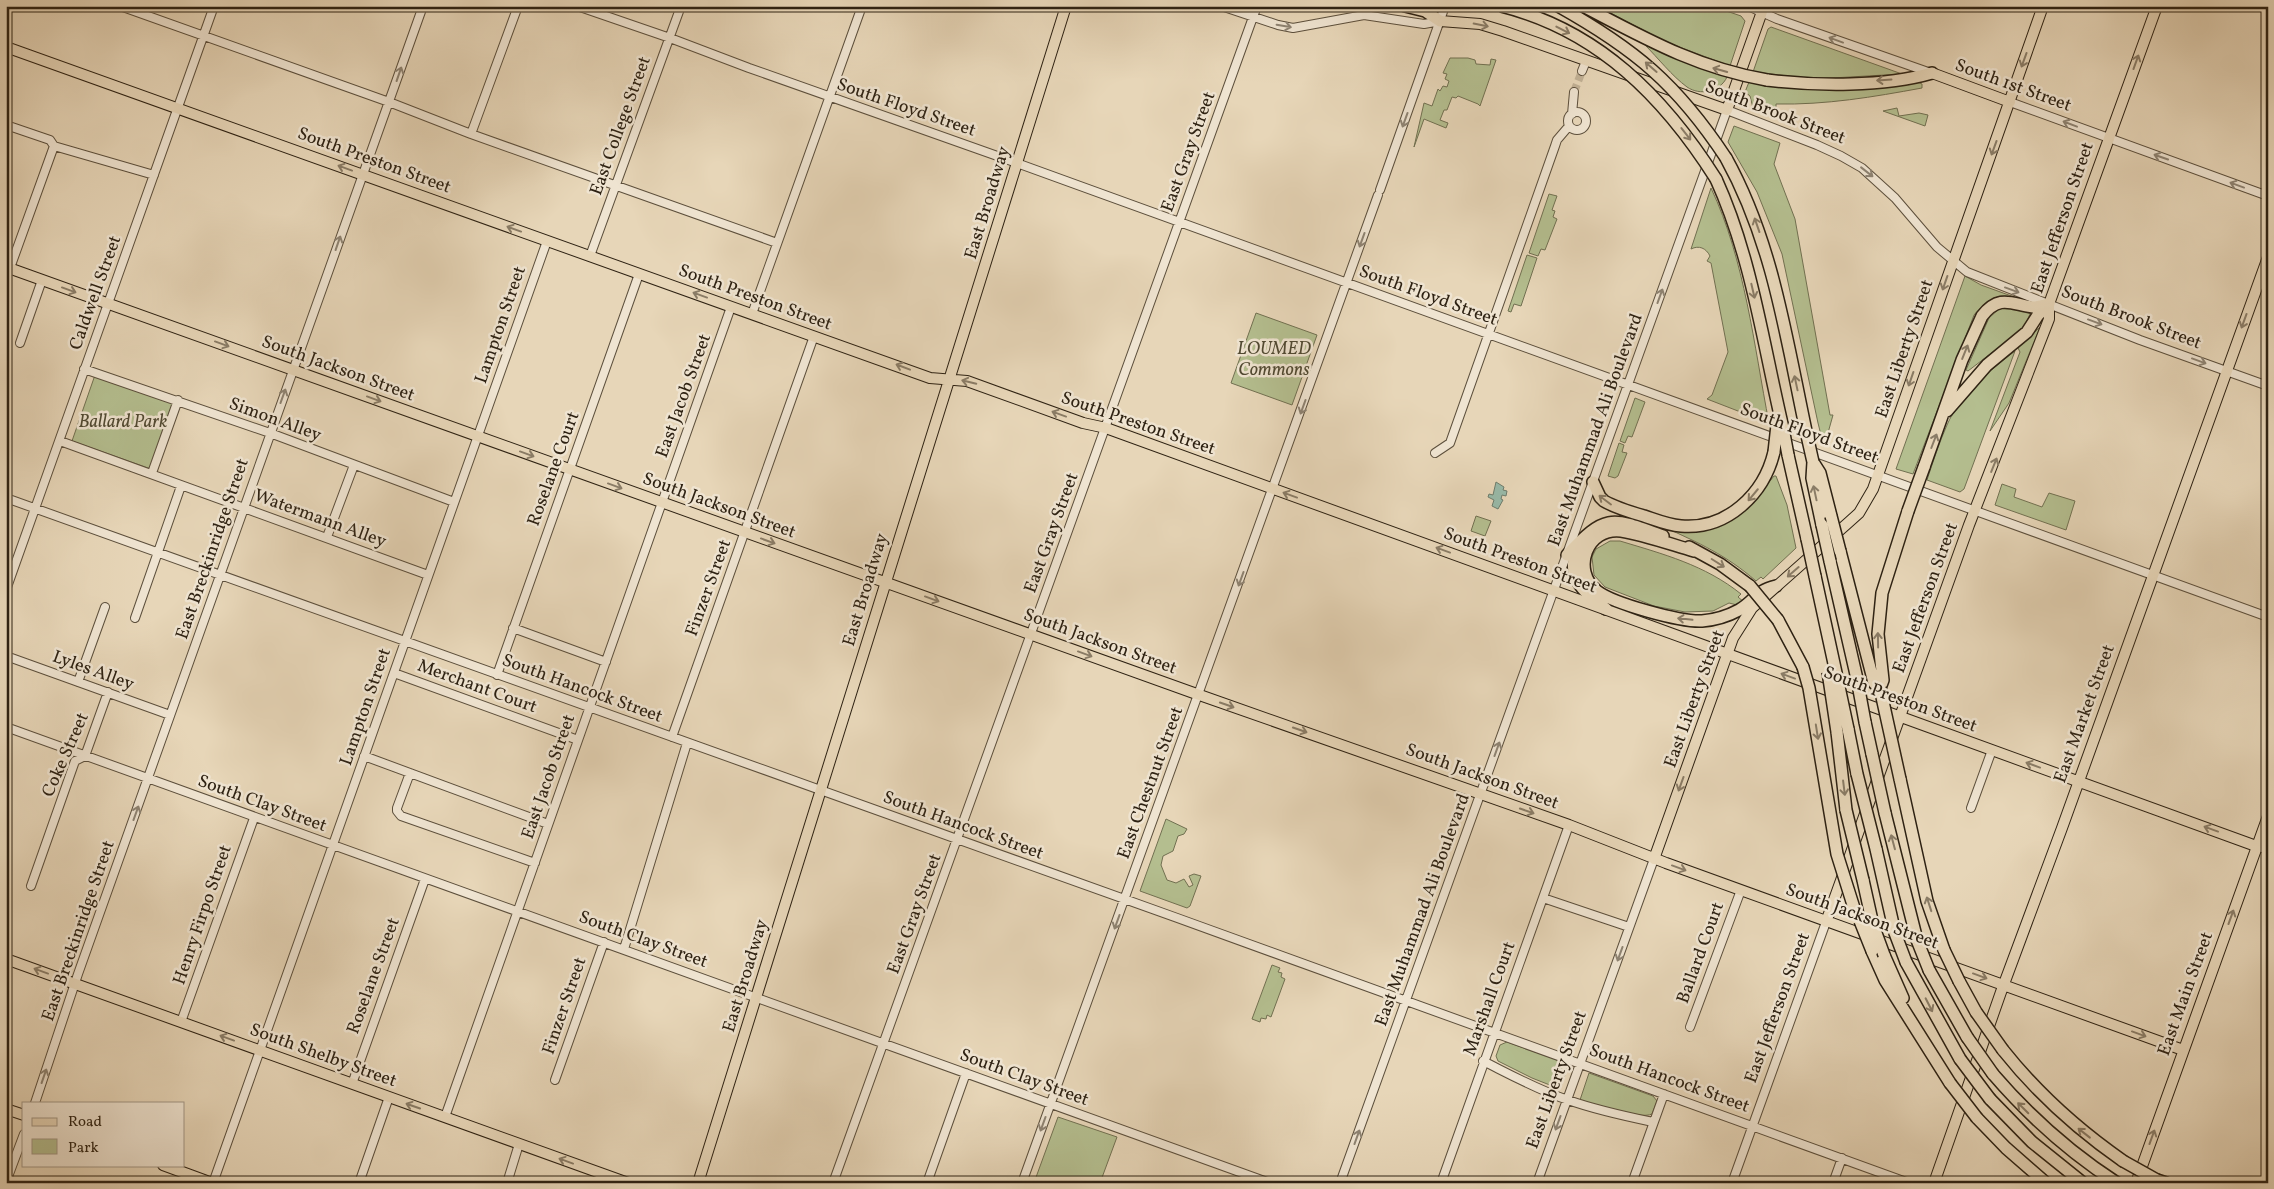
<svg xmlns="http://www.w3.org/2000/svg" width="2274" height="1189" font-family="Vollkorn,serif">
<rect width="100%" height="100%" fill="#e7d6b8"/>
<filter id="stains"><feTurbulence type="fractalNoise" baseFrequency=".004" numOctaves="4"/><feColorMatrix values="0 0 0 0 .2 0 0 0 0 .09 0 0 0 0 .02 0 0 0 .5 -.17"/></filter>
<radialGradient id="worn" r=".72"><stop offset=".6" stop-color="#630" stop-opacity="0"/><stop offset="1" stop-color="#630" stop-opacity=".3"/></radialGradient>
<path fill="#b4be8f" stroke="#717051" d="M1597 6H1712L1741 16 1745 21 1730 66 1666 42Z
M1771 27 1902 74 1814 79 1753 72 1768 29Z
M1645 45 1727 77C1720 92 1700 96 1687 87 1672 76 1658 58 1645 45Z
M1450 58H1468L1475 60 1476 64 1490 65 1491 59 1496 60 1480 106 1478 104 1458 96 1456 98 1452 97 1447 110H1444L1440 120 1448 123 1446 128 1424 119 1414 147 1424 103 1432 106 1438 89 1440 91 1443 86 1447 87 1449 81 1445 79 1447 74 1443 73Z
M1749 82H1918L1922 84V88C1873 97 1826 105 1776 104V116L1753 108 1750 96 1745 92Z
M1897 108 1899 116 1919 113 1928 115 1925 126 1883 111Z
M1734 126 1780 143 1774 164 1795 219 1830 415H1833L1826 440 1822 439 1818 423 1782 254 1757 192 1728 142Z
M1711 188C1745 260 1754 346 1769 423L1707 399 1712 395 1728 352 1711 263 1707 261 1710 256C1706 248 1699 245 1691 249Z
M1549 194 1557 196 1552 210 1555 211 1553 217 1557 219 1545 250 1541 249 1538 256 1529 253Z
M1527 255 1537 258 1521 306 1514 304 1511 312 1508 311Z
M1965 276 1981 285 2017 298C2014 299 2010 297 2006 296 1993 295 1981 306 1974 315L1913 474 1896 469Z
M2012 307 2031 312 2023 329 1968 371 1966 370 1989 318 1999 309Z
M1256 313 1317 335 1292 405 1231 383Z
M2040 327 2009 403 1990 431 2020 352 2018 348Z
M2015 351 1964 489 1960 492 1927 480C1933 462 1939 443 1947 425 1960 395 1989 371 2015 351Z
M95 375 174 402 151 469 72 441Z
M1635 398 1645 402 1632 437 1628 436 1625 443 1620 441Z
M1619 443 1624 445 1622 452 1627 453 1618 476 1615 478 1608 476Z
M1774 476H1776L1787 505 1796 548 1763 579 1761 577 1756 581C1726 555 1699 543 1664 527 1678 528 1696 531 1710 528 1740 522 1756 498 1774 476Z
M2002 484 2016 489 2014 497 2042 507 2049 493 2075 501 2066 530 1995 505Z
M1476 516 1491 521 1485 536 1471 531Z
M1610 541H1620C1663 554 1705 565 1741 594L1738 597 1744 602 1737 605 1729 603 1713 611 1685 612 1654 606 1605 587 1594 575 1592 557 1596 549Z
M1166 819 1187 829 1184 834 1178 836 1173 851 1163 856 1161 865 1167 880 1176 883 1184 879 1189 887 1193 885 1189 876 1194 874 1201 876 1190 906 1187 908 1140 891Z
M1272 965 1280 968 1278 972 1282 973 1281 977 1285 979 1271 1017 1267 1015 1266 1019 1261 1018 1260 1022 1252 1019Z
M1507 1042 1566 1063 1567 1069 1560 1089 1532 1078 1498 1061 1496 1056 1500 1045Z
M1589 1073 1653 1096 1657 1101 1652 1114C1640 1120 1594 1104 1580 1100Z
M1058 1117 1117 1137 1100 1183H1042L1035 1180Z"/>
<path fill="#98baa9" stroke="#6e7d6d" d="M1496 482 1504 487 1503 490 1507 491 1506 496 1502 495 1501 499 1503 500 1498 509 1492 506 1494 500 1488 497 1489 494 1493 495Z"/>
<g fill="none" stroke-linecap="round" stroke-linejoin="round">
<path stroke="#c2b297" stroke-width="8" stroke-dasharray="8 4" stroke-linecap="butt" d="M1574 92 1582 71"/>
<defs>
<path id="minor" d="M120 6 389 102 471 134 777 243
M577 6 670 38 749 68 1003 158 2268 617
M1221 6 1278 25 1293 28 1364 15 1424 24 1440 21
M1748 6 1777 19 1931 73
M1582 71 1586 61
M2010 102 2268 196
M1568 121a9 9 0 1 1 18 0a9 9 0 1 1-18 0Z
M1572 114 1574 92
M6 125 50 140 54 146 154 175
M471 134 518 6
M1380 190 1445 6
M590 256 681 6
M10 268 54 146
M752 314 862 6
M20 343 42 280
M84 369 270 433 454 502
M60 441 428 575
M1435 453 1450 443 1555 146 1557 140 1569 126
M152 473 178 400
M6 498C640 727 1276 951 1909 1183
M327 537 354 465
M6 590 214 6
M135 618 181 486
M513 628 606 662
M6 656 170 715
M394 673 578 740
M497 675 639 274
M78 682 105 607
M6 727 1270 1183
M672 737 814 336
M364 756 548 824
M410 773 397 808V811L401 816 535 863
M1971 808 1992 750
M2256 846 2268 850
M31 886 75 761 85 756 108 692
M1543 898 1629 927
M624 949 687 743
M181 1022 254 818
M1690 1027 1741 890
M1483 1061C1511 1075 1538 1090 1568 1100 1596 1110 1624 1116 1653 1122
M555 1080 604 942
M352 1084 425 879
M35 1103 78 974 423 6
M445 1117 731 307
M6 1182 24 1134
M213 1183 547 241
M359 1183 389 1097
M507 1183 519 1144
M833 1183 1257 6
M927 1183 966 1073
M1022 1183 1378 195
M1340 1183 1727 110 1817 145 1841 156 1862 168 1895 198 1937 247 1967 272 2140 340 2268 386
M1441 1183 1569 825
M1537 1183 1654 859
M1632 1183 1664 1094
M1732 1183 1826 922
M1833 1183 1842 1158"/>
<path id="major" d="M1440 21 1480 24 1503 31 1727 110 1764 6
M6 47 930 378 967 381 1083 423 1106 428 2256 846
M1932 73 2010 102
M6 267 1191 692 1569 825 1666 863 2183 1050
M1654 859 1733 638 1752 608 1849 522 1859 513 1873 489 2043 6
M1826 922 1969 525 2049 319V304L2157 6
M6 959 628 1183
M6 1109 24 1115
M163 1165 212 1183
M698 1183 1066 6
M1934 1183 2001 992 2062 828 2268 257
M2136 1183 2268 816"/>
<path id="highway" d="M1405 6 1425 11 1440 21
M1767 80C1817 86 1884 87 1932 73
M1726 158C1773 243 1786 337 1806 431
M1716 179C1752 258 1763 344 1783 428
M1947 411 1987 365 2027 332 2038 315 2049 304
M1788 455 1807 539
M1813 462 1812 478 1822 525
M1813 462 1820 473 1831 516
M1924 467 1962 360 1982 316C2000 293 2013 305 2033 307 2038 307 2044 305 2049 304
M1593 482 1600 497 1604 501C1616 508 1630 512 1644 516 1656 520 1668 525 1681 526 1727 530 1764 494 1774 452
M1579 546C1563 575 1584 593 1606 609
M1689 547 1720 564 1750 586
M1694 551C1673 545 1642 534 1621 531 1587 527 1571 570 1597 591 1614 604 1681 622 1702 621 1714 620 1728 616 1739 610 1755 601 1755 591 1776 586
M1840 551 1874 683 1880 688 1883 680 1878 634 1882 593 1908 511
M1567 555C1606 513 1611 517 1663 536
M1830 561 1857 679
M1815 576 1838 682
M1778 620 1803 667
M1865 722 1872 754
M1848 729 1857 774
M1837 732 1846 810
M1900 779 1927 901 1944 950
M1885 813 1917 940
M1876 849 1895 933
M1863 880 1873 925
M1872 951 1885 980 1950 1083
M1884 955 1903 998
M1906 962 1960 1059
M1929 970 1967 1037
M1959 981 1976 1012
M2003 1050C2038 1094 2077 1129 2123 1161
M1993 1074C2030 1117 2069 1152 2117 1183
M1990 1099 2032 1142 2083 1183
M1977 1118 2006 1148 2046 1183
M2157 1180 2166 1183"/>
</defs>
<use href="#minor" stroke="#5c4f3c" stroke-width="10"/>
<use href="#major" stroke="#2e2213" stroke-width="12"/>
<use href="#highway" stroke="#2e2213" stroke-width="14"/>
<use href="#minor" stroke="#efe4d1" stroke-width="8"/>
<use href="#major" stroke="#e7d6b8" stroke-width="10"/>
<use href="#highway" stroke="#e7d6b8" stroke-width="11"/>
<defs>
<path id="highway-bridge" d="M1501 6C1598 30 1664 97 1716 179
M1558 6C1635 49 1677 84 1726 158
M1583 6C1646 39 1697 68 1767 80
M1783 428 1788 455
M1806 431 1813 462
M1774 452 1777 425
M1908 511 1924 467
M1831 516 1840 551
M1822 525 1830 561
M1807 539 1815 576
M1750 586 1778 620
M1803 667 1809 688 1837 854 1854 908
M1828 672 1837 732
M1857 679 1865 722
M1838 682 1848 729
M1880 688 1900 779
M1872 754 1885 813
M1857 774 1876 849
M1846 810 1863 880
M1860 921 1872 951
M1873 925 1884 955
M1895 933 1906 962
M1917 940 1929 970
M1944 950 1959 981
M1976 1012 2003 1050
M1967 1037 1993 1074
M1960 1059 1990 1099
M1950 1083 1977 1118
M2123 1161 2157 1180"/>
</defs>
<use href="#highway-bridge" stroke="#2e2213" stroke-width="14" stroke-linecap="butt"/>
<use href="#highway-bridge" stroke="#e7d6b8" stroke-width="11"/>
</g>
<defs><path id="oneway-shaft" d="M-6 0H5M1.5-3L5.5 0L1.5 3" fill="none" stroke-width="1.6" stroke-linecap="round" stroke-linejoin="round" transform="scale(1.25)"/></defs>
<g stroke="#8a7c66">
<use href="#oneway-shaft" transform="translate(1481 25) rotate(11)"/>
<use href="#oneway-shaft" transform="translate(1563 30) rotate(27)"/>
<use href="#oneway-shaft" transform="translate(2024 60) rotate(110)"/>
<use href="#oneway-shaft" transform="translate(2136 62) rotate(-70)"/>
<use href="#oneway-shaft" transform="translate(1651 67) rotate(-139)"/>
<use href="#oneway-shaft" transform="translate(1720 70) rotate(-164)"/>
<use href="#oneway-shaft" transform="translate(1884 80) rotate(176)"/>
<use href="#oneway-shaft" transform="translate(1686 134) rotate(52)"/>
<use href="#oneway-shaft" transform="translate(1994 148) rotate(110)"/>
<use href="#oneway-shaft" transform="translate(345 168) rotate(-160)"/>
<use href="#oneway-shaft" transform="translate(1757 225) rotate(-109)"/>
<use href="#oneway-shaft" transform="translate(514 229) rotate(-160)"/>
<use href="#oneway-shaft" transform="translate(1945 283) rotate(109)"/>
<use href="#oneway-shaft" transform="translate(69 290) rotate(20)"/>
<use href="#oneway-shaft" transform="translate(1753 291) rotate(77)"/>
<use href="#oneway-shaft" transform="translate(700 295) rotate(-160)"/>
<use href="#oneway-shaft" transform="translate(2244 321) rotate(110)"/>
<use href="#oneway-shaft" transform="translate(222 344) rotate(20)"/>
<use href="#oneway-shaft" transform="translate(1965 352) rotate(-68)"/>
<use href="#oneway-shaft" transform="translate(903 367) rotate(-159)"/>
<use href="#oneway-shaft" transform="translate(1911 379) rotate(109)"/>
<use href="#oneway-shaft" transform="translate(969 382) rotate(-166)"/>
<use href="#oneway-shaft" transform="translate(1796 383) rotate(-102)"/>
<use href="#oneway-shaft" transform="translate(374 399) rotate(20)"/>
<use href="#oneway-shaft" transform="translate(1059 414) rotate(-160)"/>
<use href="#oneway-shaft" transform="translate(1934 441) rotate(-69)"/>
<use href="#oneway-shaft" transform="translate(527 454) rotate(20)"/>
<use href="#oneway-shaft" transform="translate(1994 465) rotate(-68)"/>
<use href="#oneway-shaft" transform="translate(615 486) rotate(20)"/>
<use href="#oneway-shaft" transform="translate(1815 493) rotate(-102)"/>
<use href="#oneway-shaft" transform="translate(1290 495) rotate(-160)"/>
<use href="#oneway-shaft" transform="translate(1753 495) rotate(130)"/>
<use href="#oneway-shaft" transform="translate(1605 500) rotate(-143)"/>
<use href="#oneway-shaft" transform="translate(768 541) rotate(20)"/>
<use href="#oneway-shaft" transform="translate(1443 550) rotate(-160)"/>
<use href="#oneway-shaft" transform="translate(1718 563) rotate(32)"/>
<use href="#oneway-shaft" transform="translate(1793 572) rotate(139)"/>
<use href="#oneway-shaft" transform="translate(932 599) rotate(20)"/>
<use href="#oneway-shaft" transform="translate(1685 619) rotate(-174)"/>
<use href="#oneway-shaft" transform="translate(1878 640) rotate(-91)"/>
<use href="#oneway-shaft" transform="translate(1085 654) rotate(20)"/>
<use href="#oneway-shaft" transform="translate(1788 676) rotate(-160)"/>
<use href="#oneway-shaft" transform="translate(1227 705) rotate(19)"/>
<use href="#oneway-shaft" transform="translate(1300 730) rotate(19)"/>
<use href="#oneway-shaft" transform="translate(1817 732) rotate(81)"/>
<use href="#oneway-shaft" transform="translate(2033 765) rotate(-160)"/>
<use href="#oneway-shaft" transform="translate(1681 784) rotate(110)"/>
<use href="#oneway-shaft" transform="translate(1844 788) rotate(83)"/>
<use href="#oneway-shaft" transform="translate(1527 811) rotate(19)"/>
<use href="#oneway-shaft" transform="translate(2211 829) rotate(-160)"/>
<use href="#oneway-shaft" transform="translate(1893 842) rotate(-105)"/>
<use href="#oneway-shaft" transform="translate(1679 868) rotate(20)"/>
<use href="#oneway-shaft" transform="translate(1929 904) rotate(-108)"/>
<use href="#oneway-shaft" transform="translate(2231 917) rotate(-70)"/>
<use href="#oneway-shaft" transform="translate(41 971) rotate(-160)"/>
<use href="#oneway-shaft" transform="translate(1980 976) rotate(20)"/>
<use href="#oneway-shaft" transform="translate(1929 1005) rotate(63)"/>
<use href="#oneway-shaft" transform="translate(2139 1034) rotate(20)"/>
<use href="#oneway-shaft" transform="translate(227 1038) rotate(-160)"/>
<use href="#oneway-shaft" transform="translate(413 1106) rotate(-161)"/>
<use href="#oneway-shaft" transform="translate(2023 1108) rotate(-135)"/>
<use href="#oneway-shaft" transform="translate(2084 1133) rotate(-142)"/>
<use href="#oneway-shaft" transform="translate(2152 1137) rotate(-70)"/>
<use href="#oneway-shaft" transform="translate(566 1161) rotate(-160)"/>
</g>
<g stroke="#8e8372">
<use href="#oneway-shaft" transform="translate(1284 26) rotate(10)"/>
<use href="#oneway-shaft" transform="translate(1836 40) rotate(-160)"/>
<use href="#oneway-shaft" transform="translate(399 74) rotate(-71)"/>
<use href="#oneway-shaft" transform="translate(1405 120) rotate(110)"/>
<use href="#oneway-shaft" transform="translate(2070 124) rotate(-159)"/>
<use href="#oneway-shaft" transform="translate(2161 157) rotate(-161)"/>
<use href="#oneway-shaft" transform="translate(1867 172) rotate(38)"/>
<use href="#oneway-shaft" transform="translate(2237 185) rotate(-160)"/>
<use href="#oneway-shaft" transform="translate(1362 240) rotate(110)"/>
<use href="#oneway-shaft" transform="translate(338 243) rotate(-71)"/>
<use href="#oneway-shaft" transform="translate(2012 290) rotate(20)"/>
<use href="#oneway-shaft" transform="translate(1660 296) rotate(-70)"/>
<use href="#oneway-shaft" transform="translate(2095 322) rotate(20)"/>
<use href="#oneway-shaft" transform="translate(2199 361) rotate(20)"/>
<use href="#oneway-shaft" transform="translate(283 396) rotate(-70)"/>
<use href="#oneway-shaft" transform="translate(1303 407) rotate(110)"/>
<use href="#oneway-shaft" transform="translate(1241 579) rotate(110)"/>
<use href="#oneway-shaft" transform="translate(1497 749) rotate(-70)"/>
<use href="#oneway-shaft" transform="translate(136 813) rotate(-70)"/>
<use href="#oneway-shaft" transform="translate(1117 922) rotate(110)"/>
<use href="#oneway-shaft" transform="translate(1620 954) rotate(110)"/>
<use href="#oneway-shaft" transform="translate(44 1076) rotate(-71)"/>
<use href="#oneway-shaft" transform="translate(1558 1123) rotate(110)"/>
<use href="#oneway-shaft" transform="translate(1043 1124) rotate(110)"/>
<use href="#oneway-shaft" transform="translate(1357 1137) rotate(-70)"/>
</g>
<g text-anchor="middle" dominant-baseline="central" stroke-width="5" stroke-linejoin="round" paint-order="stroke">
<g font-size="18" fill="#2e2213" stroke="#efe4d1">
<text transform="translate(2013 86) rotate(20)">South 1st Street</text>
<text transform="translate(906 108) rotate(19)">South Floyd Street</text>
<text transform="translate(1775 113) rotate(21)">South Brook Street</text>
<text transform="translate(621 126) rotate(-70)">East College Street</text>
<text transform="translate(1189 152) rotate(-70)">East Gray Street</text>
<text transform="translate(374 161) rotate(20)">South Preston Street</text>
<text transform="translate(988 203) rotate(-73)">East Broadway</text>
<text transform="translate(2063 218) rotate(-71)">East Jefferson Street</text>
<text transform="translate(96 293) rotate(-70)">Caldwell Street</text>
<text transform="translate(1428 296) rotate(20)">South Floyd Street</text>
<text transform="translate(755 298) rotate(20)">South Preston Street</text>
<text transform="translate(2131 318) rotate(21)">South Brook Street</text>
<text transform="translate(501 325) rotate(-71)">Lampton Street</text>
<text transform="translate(1905 349) rotate(-71)">East Liberty Street</text>
<text transform="translate(338 369) rotate(20)">South Jackson Street</text>
<text transform="translate(684 396) rotate(-70)">East Jacob Street</text>
<text transform="translate(275 420) rotate(20)">Simon Alley</text>
<text transform="translate(1138 424) rotate(19)">South Preston Street</text>
<text transform="translate(1596 430) rotate(-70)">East Muhammad Ali Boulevard</text>
<text transform="translate(1809 434) rotate(20)">South Floyd Street</text>
<text transform="translate(554 469) rotate(-70)">Roselane Court</text>
<text transform="translate(719 506) rotate(20)">South Jackson Street</text>
<text transform="translate(320 519) rotate(20)">Watermann Alley</text>
<text transform="translate(1052 533) rotate(-70)">East Gray Street</text>
<text transform="translate(213 549) rotate(-71)">East Breckinridge Street</text>
<text transform="translate(1520 561) rotate(20)">South Preston Street</text>
<text transform="translate(709 588) rotate(-70)">Finzer Street</text>
<text transform="translate(866 590) rotate(-73)">East Broadway</text>
<text transform="translate(1926 598) rotate(-70)">East Jefferson Street</text>
<text transform="translate(1100 642) rotate(20)">South Jackson Street</text>
<text transform="translate(93 671) rotate(20)">Lyles Alley</text>
<text transform="translate(477 687) rotate(20)">Merchant Court</text>
<text transform="translate(582 689) rotate(20)">South Hancock Street</text>
<text transform="translate(1695 699) rotate(-70)">East Liberty Street</text>
<text transform="translate(1900 700) rotate(20)">South Preston Street</text>
<text transform="translate(366 707) rotate(-71)">Lampton Street</text>
<text transform="translate(2085 714) rotate(-70)">East Market Street</text>
<text transform="translate(66 755) rotate(-66)">Coke Street</text>
<text transform="translate(549 777) rotate(-71)">East Jacob Street</text>
<text transform="translate(1482 777) rotate(20)">South Jackson Street</text>
<text transform="translate(1151 783) rotate(-70)">East Chestnut Street</text>
<text transform="translate(262 804) rotate(20)">South Clay Street</text>
<text transform="translate(963 826) rotate(20)">South Hancock Street</text>
<text transform="translate(1423 910) rotate(-70)">East Muhammad Ali Boulevard</text>
<text transform="translate(915 914) rotate(-70)">East Gray Street</text>
<text transform="translate(203 915) rotate(-71)">Henry Firpo Street</text>
<text transform="translate(1862 917) rotate(20)">South Jackson Street</text>
<text transform="translate(79 931) rotate(-71)">East Breckinridge Street</text>
<text transform="translate(643 940) rotate(20)">South Clay Street</text>
<text transform="translate(1701 953) rotate(-70)">Ballard Court</text>
<text transform="translate(374 976) rotate(-70)">Roselane Street</text>
<text transform="translate(746 976) rotate(-73)">East Broadway</text>
<text transform="translate(2186 994) rotate(-70)">East Main Street</text>
<text transform="translate(1490 999) rotate(-70)">Marshall Court</text>
<text transform="translate(565 1006) rotate(-71)">Finzer Street</text>
<text transform="translate(1778 1008) rotate(-70)">East Jefferson Street</text>
<text transform="translate(323 1056) rotate(20)">South Shelby Street</text>
<text transform="translate(1024 1078) rotate(20)">South Clay Street</text>
<text transform="translate(1669 1079) rotate(20)">South Hancock Street</text>
<text transform="translate(1557 1080) rotate(-70)">East Liberty Street</text>
</g>
<g font-size="18" font-style="italic" fill="#504932" stroke="#efe4d1">
<text x="1274" y="349">LOUMED<tspan x="1274" dy="21">Commons</tspan></text>
<text x="123" y="422">Ballard Park</text>
</g>
</g>
<rect width="2274" height="1189" fill="none" stroke="#e7d6b8" stroke-width="25"/>
<rect x="8" y="8" width="2259" height="1174" fill="none" stroke="#2e2213" stroke-width="2.5"/>
<rect x="12" y="12" width="2249" height="1164" fill="none" stroke="#2e2213"/>
<rect x="22" y="1102" width="162" height="65" fill="#efe4d1" stroke="#a29685"/>
<rect x="32" y="1118" width="25" height="8" fill="#e7d6b8" stroke="#a29685"/>
<text x="68" y="1126" font-size="15" fill="#2e2213">Road</text>
<rect x="32" y="1139" width="25" height="15" fill="#b4be8f" stroke="#a29685"/>
<text x="68" y="1152" font-size="15" fill="#2e2213">Park</text>
<rect width="100%" height="100%" filter="url(#stains)"/>
<rect width="100%" height="100%" fill="url(#worn)"/>
</svg>
